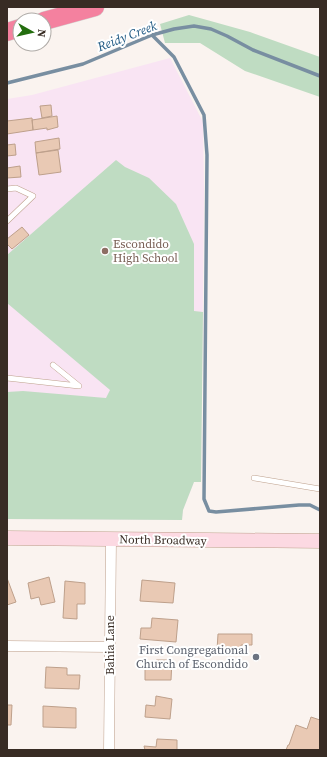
<svg xmlns="http://www.w3.org/2000/svg" width="327" height="757" font-family="'Source Serif 4',serif">
<rect width="100%" height="100%" fill="#faf3ef"/>
<path fill="#f9e4f3" d="M170 58 203 122 204 191 201 482H194L183 510 182 520 7 519V99L32 95Z"/>
<path fill="#bfdcc2" d="M189 15 250 32 320 57V97L245 71 200 43H165L160 24Z
M116 160 125 167 149 178 176 204 194 244V311L203 312 201 482H194L183 510 182 520 7 519V392L23 391 106 398 110 390 7 303V255Z"/>
<g fill="none" stroke-linecap="round" stroke-linejoin="round">
<path stroke="#788ea1" stroke-width="3.5" d="M152 35 174 57 204 115 207 155 204 499 209 511 216 512 299 505H310L320 510
M7 83 83 64 152 35 174 29 194 26 211 29 227 36 253 50 320 76"/>
</g>
<path fill="#e9c9b4" stroke="#bea08b" d="M51 105 52 116 42 118 40 106Z
M57 116 58 127 47 130V128L33 130 32 120Z
M32 118 33 130 7 134V121Z
M59 138 60 149 36 153 35 142Z
M15 144 16 155 7 156V145Z
M58 150 61 172 39 175 36 153Z
M20 166 21 177 7 178V168Z
M22 227 29 235 12 249 7 244V239Z
M49 577 55 602 41 605 39 597 31 599 28 583Z
M7 578 16 602 7 605Z
M142 580 175 583 173 603 140 601Z
M65 581 85 583V604H77V619L63 618Z
M152 618 178 620 176 642 140 639 141 628H151Z
M218 634H252V645H241V650H217Z
M156 660H172L171 680H145V667H155Z
M46 667 67 668V675H80L79 689 45 688Z
M156 696 172 699 170 719 145 717 146 705 155 706Z
M7 705H12L11 725H7Z
M43 706 76 708V728L43 727Z
M311 717 320 720V750H286L288 745H289L296 725 307 729Z
M157 739 177 740V750H145L144 746 156 747Z"/>
<g fill="none" stroke-linecap="round" stroke-linejoin="round">
<defs>
<path id="lane" d="M7 189 16 188 33 196 7 221
M7 378 79 386 53 365
M254 478 320 489"/>
<path id="street" d="M7 646 110 647
M109 750 111 539"/>
<path id="secondary" d="M7 538 320 541"/>
<path id="highway" d="M44 21 95 7
M7 32 20 28"/>
</defs>
<use href="#lane" stroke="#bea08c" stroke-width="6"/>
<use href="#street" stroke="#bea08c" stroke-width="11"/>
<use href="#secondary" stroke="#bea08c" stroke-width="15"/>
<use href="#highway" stroke="#d3d1cf" stroke-width="19"/>
<use href="#lane" stroke="#fff" stroke-width="5"/>
<use href="#street" stroke="#fff" stroke-width="10"/>
<use href="#secondary" stroke="#fcd9e2" stroke-width="14"/>
<use href="#highway" stroke="#f4819f" stroke-width="18"/>
</g>
<circle fill="#8d6e63" stroke="#fff" stroke-width="1.5" cx="105" cy="251" r="4"/>
<circle fill="#6b7280" stroke="#fff" stroke-width="1.5" cx="256" cy="657" r="4"/>
<g text-anchor="middle" dominant-baseline="central" stroke-width="4" stroke-linejoin="round" paint-order="stroke">
<g font-size="12" fill="#785e54" stroke="#fff" text-anchor="start">
<text x="113" y="244">Escondido<tspan x="113" dy="14">High School</tspan></text>
</g>
<g font-size="12" fill="#382c24" stroke="#fff">
<text transform="translate(163 540) rotate(1)">North Broadway</text>
<text transform="translate(110 645) rotate(-90)">Bahia Lane</text>
</g>
<g font-size="12" fill="#5b616d" stroke="#fff" text-anchor="end">
<text x="248" y="650">First Congregational<tspan x="248" dy="14">Church of Escondido</tspan></text>
</g>
<g font-size="13" font-style="italic" fill="#215a84" stroke="#fff">
<text transform="translate(127 36) rotate(-21)">Reidy Creek</text>
</g>
</g>
<rect width="327" height="757" fill="none" stroke="#382c24" stroke-width="16"/>
<g transform="translate(32 32) rotate(98)"><circle r="19" fill="#ffffff" stroke="#afaba7"/>
<path d="M0-3L7 15L0 10L-7 15Z" fill="#236d0e"/>
<text y="-6" font-size="11" font-weight="bold" text-anchor="middle" fill="#382c24">N</text>
</g>
</svg>
